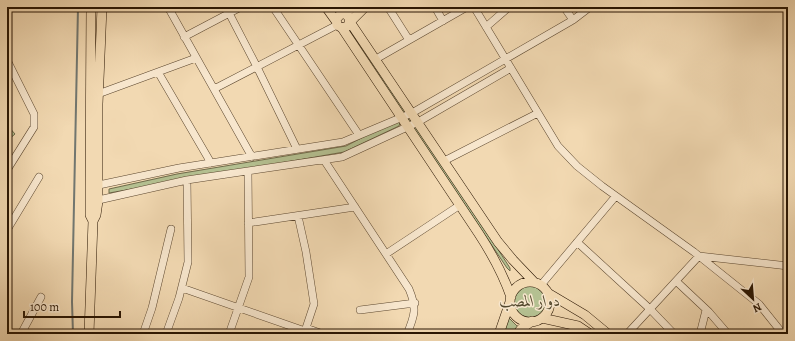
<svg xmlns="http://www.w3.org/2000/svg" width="795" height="341" font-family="Alegreya,Amiri,serif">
<rect width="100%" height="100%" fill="#f2d9b2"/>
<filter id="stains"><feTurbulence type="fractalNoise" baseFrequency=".005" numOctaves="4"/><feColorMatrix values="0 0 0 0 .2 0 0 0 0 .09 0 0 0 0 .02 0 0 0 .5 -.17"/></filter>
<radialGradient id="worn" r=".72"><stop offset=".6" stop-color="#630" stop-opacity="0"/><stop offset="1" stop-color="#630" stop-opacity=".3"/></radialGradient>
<path fill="#b4c091" stroke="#6e6a4a" d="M351 31 490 237 510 268V271L507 268 349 32Z
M396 120H398L400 123 399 126 344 152 109 193V189L177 174 346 146Z
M7 125 15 134 7 141Z
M513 301a17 17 0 1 1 34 0a17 17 0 1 1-34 0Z
M508 317 519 328 512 334H504Z"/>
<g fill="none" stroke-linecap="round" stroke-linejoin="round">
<path stroke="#71766f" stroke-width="2" d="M73 334 72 302 78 7"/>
<defs>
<path id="minor" d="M168 7 252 157
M273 7 359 135
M388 7 409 40
M435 7 443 21
M474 7 558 146 577 166 602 186 694 252 759 304 783 334
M229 13 257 67 297 149
M573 20 590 7
M486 27 509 7
M184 37 241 7
M376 59 467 7
M7 60 34 114V127L7 170
M158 72 211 163
M214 89 337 25
M98 94 196 58
M324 160 409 289C417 308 415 315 407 334
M444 161 538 113
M94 186 179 168 343 142 412 113 573 20 564 7
M94 201 187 180 342 157 418 122 511 68
M298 216 306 252 314 304 304 334
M248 223 355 207
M7 230 39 177
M577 242 650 309 674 334
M386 254 460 205
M676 281 709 312 728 334
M541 285 615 197
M182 288 305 331
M360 310 415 303
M306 328 323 334
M21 334 41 297
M143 334 152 308 171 229
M166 334 179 298 188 262 187 180
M229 334 249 277 248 171
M627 334 699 256 788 266
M700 334 706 310"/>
<path id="major" d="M326 7 336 21
M340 7 350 19 348 26 342 28 337 25 336 19 341 14H345L352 7
M365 7 350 22 498 242 513 260 534 282
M342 28 479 234C492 254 503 274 511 297
M93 221 96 215 98 201V104L102 7
M510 302a20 20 0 1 1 40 0a20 20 0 1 1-40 0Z
M548 293 585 315 608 334
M542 318 578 326 590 334
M89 334 93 221 90 215V186L91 7
M499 334 510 302
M517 334 521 329 532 321"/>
</defs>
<use href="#minor" stroke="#5b462e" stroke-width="8"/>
<use href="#major" stroke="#291502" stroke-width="10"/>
<use href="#minor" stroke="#f7e6cd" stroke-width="7"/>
<use href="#major" stroke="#f2d9b2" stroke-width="9"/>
</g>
<g text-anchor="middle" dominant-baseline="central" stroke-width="3" stroke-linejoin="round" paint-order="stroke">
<g font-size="16" font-style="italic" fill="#53482d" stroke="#f7e6cd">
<text x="530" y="301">دوار المصب</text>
</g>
</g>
<rect width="795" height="341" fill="none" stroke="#f2d9b2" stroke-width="24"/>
<rect x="8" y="8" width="779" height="325" fill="none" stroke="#291502" stroke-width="2"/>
<rect x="12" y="12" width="771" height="317" fill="none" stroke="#291502"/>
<g transform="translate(753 299) rotate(154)" stroke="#f7e6cd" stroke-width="3" paint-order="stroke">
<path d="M0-3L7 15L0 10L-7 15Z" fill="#291502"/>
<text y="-6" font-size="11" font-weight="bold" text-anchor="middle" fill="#291502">N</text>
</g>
<path d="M24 311v6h96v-6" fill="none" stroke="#291502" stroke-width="2"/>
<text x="30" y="311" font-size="12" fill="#291502" stroke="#f7e6cd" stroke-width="3" paint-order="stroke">100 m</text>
<rect width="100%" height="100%" filter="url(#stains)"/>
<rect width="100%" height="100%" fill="url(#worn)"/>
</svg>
